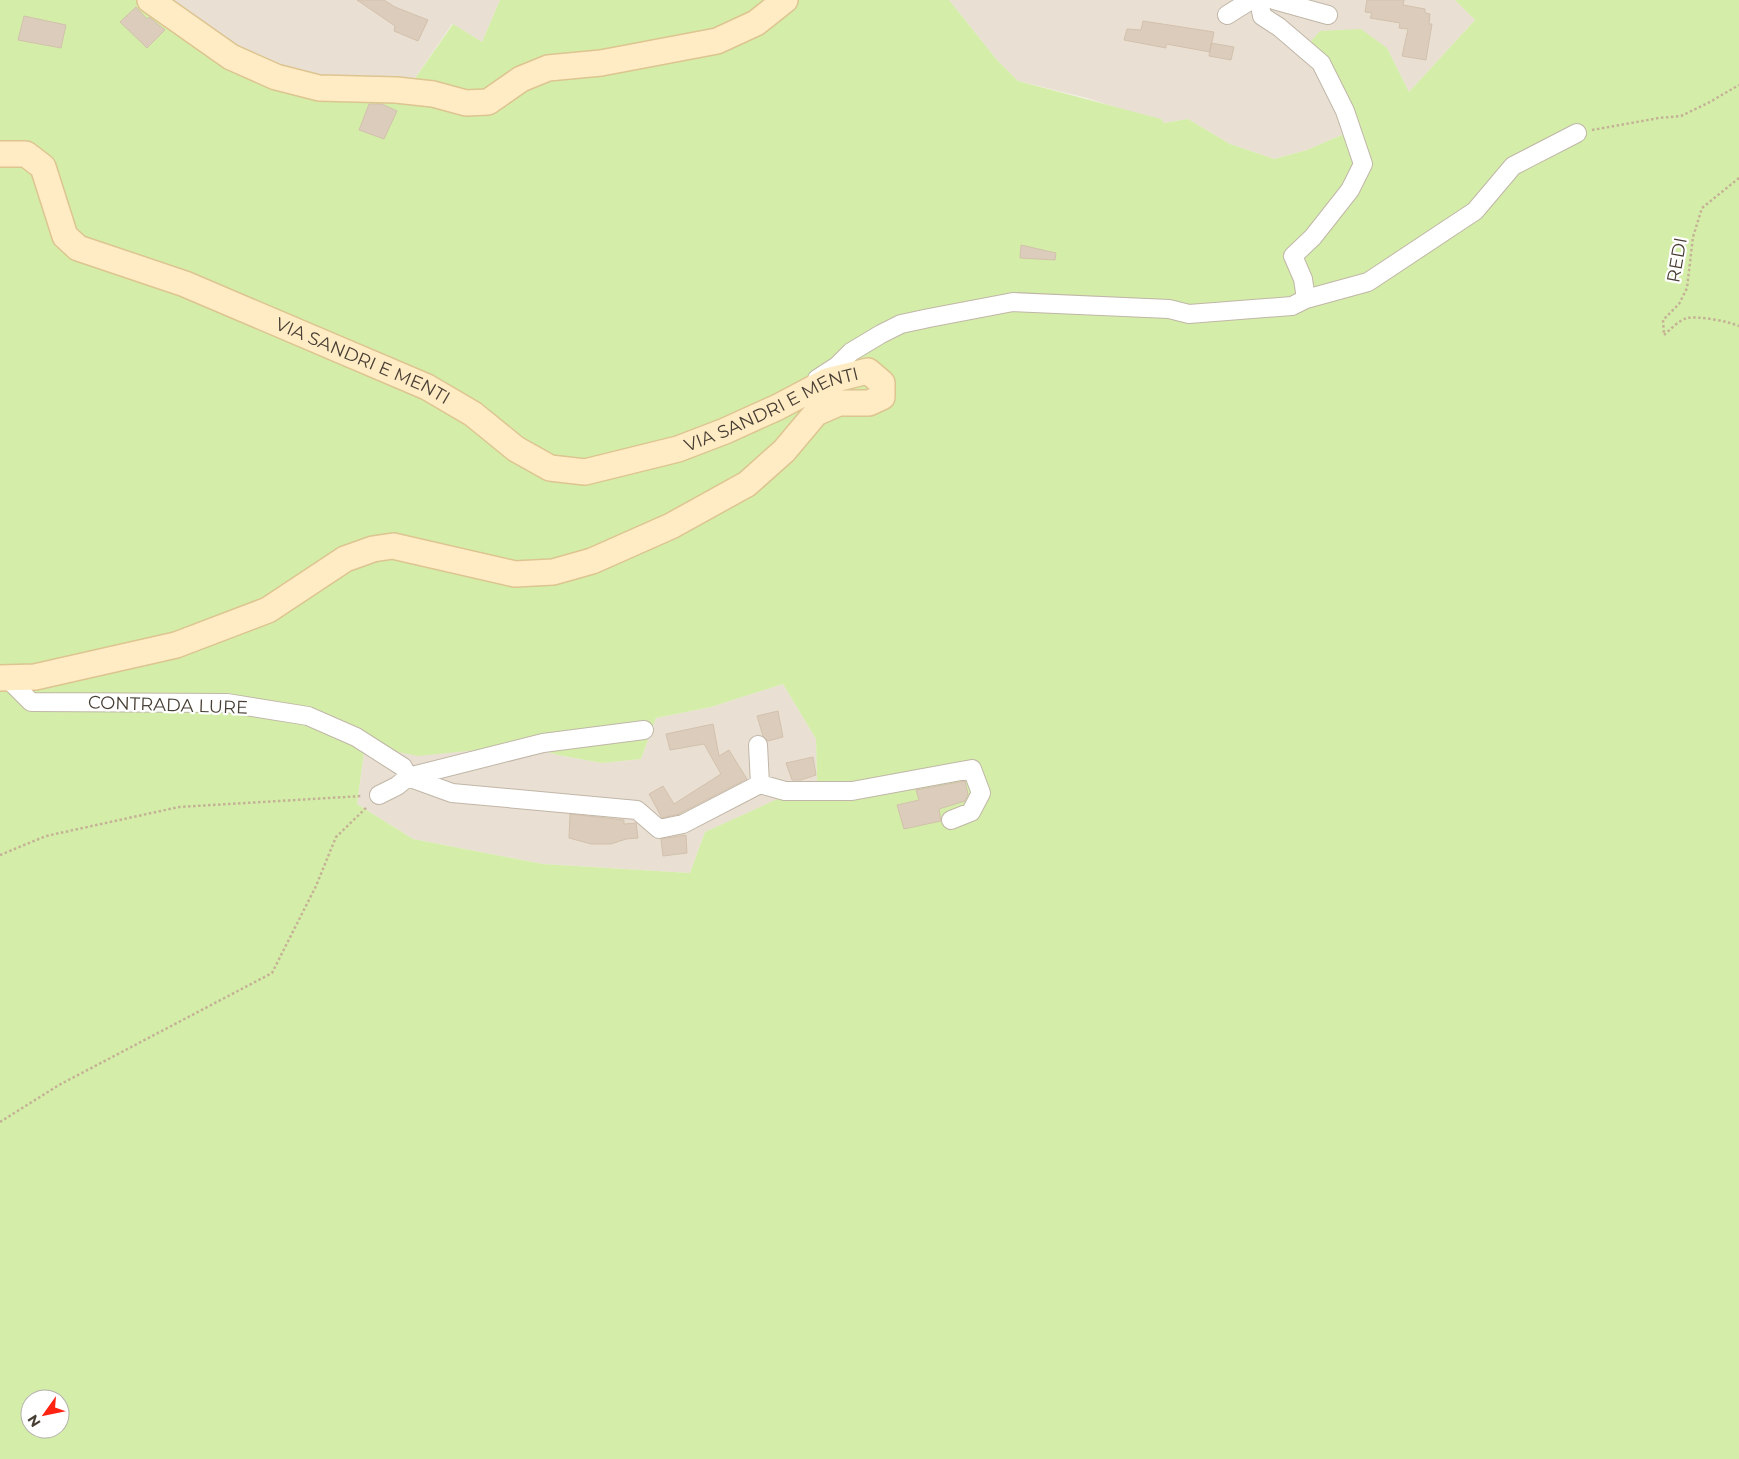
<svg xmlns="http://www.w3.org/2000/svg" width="1739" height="1459" font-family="Montserrat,sans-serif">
<rect width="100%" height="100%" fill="#f5efe5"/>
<path fill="#e9e0d3" d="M154 0H500L482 42 452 24 409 87 297 81Z
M949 0H1455L1475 20 1409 92 1387 48 1311 68 1328 76 1353 130 1307 150 1274 159 1230 144 1188 119 1164 123 1087 98 1018 81 997 60Z
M783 684 816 739 817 782 705 832 690 873 543 864 413 839 357 804 365 745H525L558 755 602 763 641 759 656 718 711 707Z"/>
<path fill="#d4eea9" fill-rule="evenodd" d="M0 0H154L271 72 409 87 453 24 482 42 500 0H949L997 60 1018 81 1161 119 1164 123 1188 119 1230 144 1274 159 1307 150 1353 130 1328 76 1311 68 1304 49 1320 31 1361 29 1387 48 1409 92 1475 20 1455 0H1739V1459H0ZM783 684 816 739 817 781 705 832 690 873 543 864 413 839 357 804 365 745 418 756 525 745 558 755 602 763 641 759 656 718 711 707ZM30 1399H60V1429H30Z"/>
<path fill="#dbccbc" stroke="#d3c1ac" d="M357 0H384L395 7 428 20 418 41 394 31 395 26Z
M1367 0H1404L1403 5 1425 9V13L1430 14 1429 24H1432L1426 60 1402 56 1408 29 1399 28 1400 23 1370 18 1372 13 1365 12Z
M136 7 147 19 149 17 165 30 147 48 120 22Z
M24 16 66 25 61 48 18 40Z
M1143 21 1214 32 1210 52 1166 44V48L1124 40 1127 29 1141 30Z
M1211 43 1234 47 1231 60 1209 56Z
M369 104H382L397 111 384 139 359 130Z
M1021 245 1056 253 1055 260 1020 258Z
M778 711 783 737 768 741 763 736 757 716Z
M713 724 719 756 729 750 747 779 679 814 662 818 649 794 663 786 674 804 721 774 704 744 670 750 666 734Z
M813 757 816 775 801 780H792L786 763Z
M965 781 968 794 965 801 939 809 941 821 904 829 897 805 919 800 916 790Z
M570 814 624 820V824L636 823 638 838 626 839 611 844H591L569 838Z
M686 835 687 853 663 856 661 839Z"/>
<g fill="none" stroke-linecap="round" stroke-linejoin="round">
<defs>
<path id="street" d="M1259 0 1262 16 1279 27 1321 63 1345 111 1363 164 1350 190 1313 237 1293 256 1303 279 1306 299
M1274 0 1328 15
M1227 15 1251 0
M817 379 837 366 851 352 881 334 901 324 929 318 1013 302 1169 309 1189 314 1292 306 1306 299 1368 282 1475 211 1513 166 1577 133
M8 679 31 702 227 703 308 716 356 737 403 767 408 777 452 793 637 810 659 829 683 824 760 784 758 745
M760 784 785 791H852L972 769 981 793 971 812 951 820
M379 795 397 786 408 777 543 743 644 730"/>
<g id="secondary">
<path d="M150 0 231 57 276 77 319 88 396 90 433 94 466 103 488 102 521 79 548 68 601 63 717 41 756 23 785 0"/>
<path id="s1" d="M0 154H26L43 167 65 236 78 248 185 284 427 387 473 414 516 449 550 468 585 472 678 449 725 431 778 407 827 381 868 371 882 383V397L869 403H839L816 413 784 451 747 484 671 526 592 561 553 572 515 574 393 546 373 549 345 559 268 610 176 645 35 677 0 678"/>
</g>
</defs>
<use href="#street" stroke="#c1b6a7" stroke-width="20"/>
<use href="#secondary" stroke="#ddc491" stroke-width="28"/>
<path stroke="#c5b196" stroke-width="2.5" stroke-dasharray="2.5 2.5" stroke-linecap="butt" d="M1592 130 1659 118 1681 116 1708 103 1739 85
M1739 178 1702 208 1693 237 1687 288 1679 304 1663 320 1664 335C1670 330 1679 320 1687 318 1700 316 1727 321 1739 326
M0 855 46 836 179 807 362 796
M0 1122 59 1085 272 973 316 886 336 837 367 807"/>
<use href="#street" stroke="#fff" stroke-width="18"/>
<use href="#secondary" stroke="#ffecc5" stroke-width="25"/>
</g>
<g text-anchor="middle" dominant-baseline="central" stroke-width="4.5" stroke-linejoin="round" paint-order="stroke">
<g font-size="18" fill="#483f34" stroke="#fff">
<text transform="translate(1677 260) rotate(-80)">REDI</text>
<text stroke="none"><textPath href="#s1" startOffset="444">VIA SANDRI E MENTI</textPath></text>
<text stroke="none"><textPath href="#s1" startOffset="894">VIA SANDRI E MENTI</textPath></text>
<text transform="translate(168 705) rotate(2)">CONTRADA LURE</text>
</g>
</g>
<g transform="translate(45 1414) rotate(237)"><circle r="24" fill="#ffffff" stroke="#b6b2ae"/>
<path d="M0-4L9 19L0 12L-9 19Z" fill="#ff2312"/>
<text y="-8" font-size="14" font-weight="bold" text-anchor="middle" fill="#483f34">N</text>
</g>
</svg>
